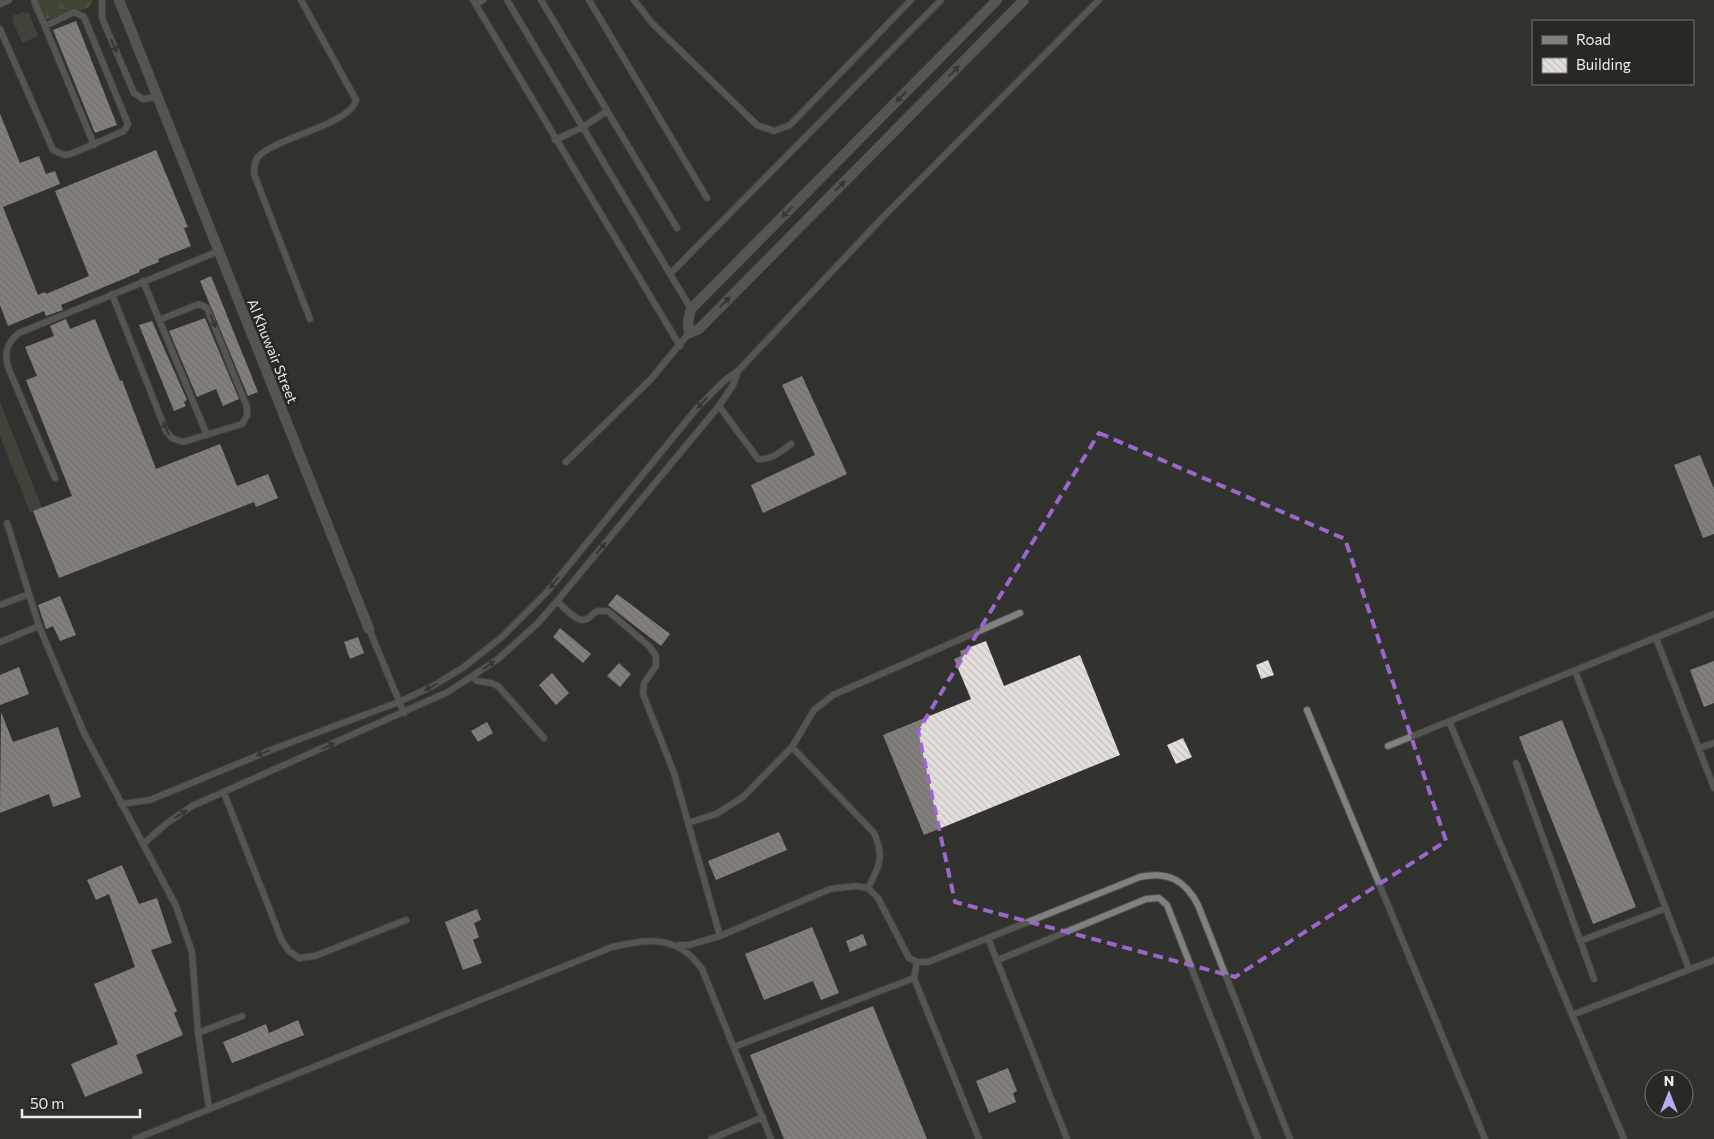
<svg xmlns="http://www.w3.org/2000/svg" width="1714" height="1139" font-family="Commissioner,sans-serif">
<defs>
<pattern id="forest-firs" width="22" height="20" patternUnits="userSpaceOnUse" patternTransform="scale(1.25)"><rect width="22" height="20" fill="#525f3f"/><path d="M5 1l3.5 6h-7zM16 11l3.5 6h-7z" fill="#6b765b"/></pattern>
<pattern id="building-back-hatch" width="6" height="6" patternUnits="userSpaceOnUse" patternTransform="scale(1.25)"><rect width="6" height="6" fill="#e4dedd"/><path d="M-1 5l2 2M0 0l6 6M5-1l2 2" fill="none" stroke="#c5c0bf"/></pattern>
</defs>
<rect width="100%" height="100%" fill="#32322e"/>
<path fill="#525b46" d="M24 12 29 13 38 36 22 43 12 19 14 15Z
M0 402 42 508 30 512 0 436Z"/>
<path fill="url(#forest-firs)" d="M31 0H93C89 12 80 9 70 13 53 19 33 27 31 0Z"/>
<path fill="url(#building-back-hatch)" d="M76 21 117 125 95 133 53 30Z
M0 114 20 163 39 156 46 174 55 171 60 184 3 207 38 295 45 292 46 294 89 276 55 191 156 150 188 227 184 228 191 246 158 259 159 262 139 270 140 272 61 305 63 310 46 316 44 311 8 326 0 305Z
M211 276 258 392 248 396 200 281Z
M205 318 239 399 223 406 216 389 197 397 169 331Z
M66 319 70 329 95 319 120 381 122 380 156 469 220 444 237 486 268 474 278 498 256 507 254 502 59 578 33 511 72 496 26 380 37 376 25 347 54 336 50 326Z
M152 321 187 400 184 402 186 406 174 411 139 325Z
M802 376 847 474 763 513 751 485 815 455 782 385Z
M1700 455 1714 489V534L1703 538 1674 465Z
M617 594 670 634 661 646 608 605Z
M60 596 76 635 60 641 53 626 46 629 38 605Z
M560 628 591 654 583 663 553 637Z
M358 637 364 653 350 659 344 642Z
M986 641 1004 686 1080 655 1120 755 924 835 883 735 971 699 954 659 961 656 960 651Z
M1268 660 1274 675 1261 679 1256 665Z
M1714 661V703L1704 707 1690 670Z
M619 663 631 674 620 687 607 676Z
M19 667 29 694 0 705V675Z
M552 673 569 693 556 705 539 685Z
M1 712 13 742 58 727 81 797 53 807 49 794 0 813Z
M1562 720 1636 907 1593 924 1519 737Z
M487 722 493 733 478 742 471 731Z
M1183 738 1192 757 1176 764 1167 745Z
M779 832 787 850 716 880 708 861Z
M122 865 139 904 157 898 172 943 151 950 177 1011 174 1013 183 1035 136 1055 143 1073 85 1097 71 1064 118 1044 94 984 135 967 109 894 96 900 87 880Z
M477 909 481 920 474 923 479 937 473 940 482 963 463 970 445 922Z
M812 927 839 993 821 1000 813 981 764 1000 745 954Z
M863 934 867 945 850 952 846 941Z
M873 1006 927 1139H784L750 1055Z
M298 1020 304 1035 232 1063 223 1042 266 1024 269 1033Z
M1008 1068 1017 1091 1013 1093 1016 1102 989 1113 976 1081Z"/>
<g fill="none" stroke-linecap="round" stroke-linejoin="round">
<defs>
<path id="service" d="M34 0 94 145
M102 0V18L134 93 143 99 157 97
M301 0 356 100C351 124 276 138 259 156 254 161 254 168 254 174L310 319
M473 0 680 346
M507 0 691 309
M541 0 677 228
M589 0 707 198
M634 0 652 23 757 125 774 131 790 125 911 0
M0 4 9 0
M476 5 483 0
M0 29 53 150 65 155 71 154 124 131 128 124 84 17 74 12 45 26
M555 140 583 127 607 111
M670 274 941 0
M143 281 207 435
M112 294 166 431 172 438 183 442 242 424 247 416V407L207 308 199 304 159 320
M719 406 758 459C771 461 781 451 791 444
M566 462 651 379 689 333
M55 478 8 367C4 352 7 343 19 333L219 251
M7 523 39 626 84 733 176 906 192 952 198 1033 209 1109
M557 601C564 607 577 624 587 619 591 617 593 613 597 611H608L650 647 656 656V666L644 683 643 694 674 773 720 936
M0 605 29 594
M369 629 404 713
M1656 638 1714 788
M0 642 39 626
M1575 671 1689 969
M473 677 477 681 491 683 498 686 544 738
M1307 710 1485 1139
M1449 721 1624 1139
M1388 746 1714 614
M792 747 874 833C885 857 879 867 868 888
M1699 748 1714 743
M1516 763 1594 979
M224 793 282 941 289 951 299 958 315 956 406 920
M121 804 150 800 276 748 399 702 433 686 464 667 503 636 547 592 697 408 724 381 738 371 885 215 1099 0
M688 823 716 814 743 797 792 747 814 710 833 695 1020 613
M143 844 167 823 192 806 448 692 498 659 538 623 557 601 719 406 733 385 738 371
M988 938 1067 1139
M1580 941 1666 908
M679 945H689L720 936 830 889 856 886 868 888 878 898 909 958 917 962H928L1140 877C1168 871 1185 880 1198 905L1290 1139
M998 960 1146 899 1159 898 1167 905 1258 1139
M917 962 914 978 979 1139
M1572 1015 1714 960
M198 1033 242 1016
M734 1047 914 978
M135 1139 612 947C648 938 678 935 702 969L771 1139
M711 1139 763 1117"/>
<path id="minor" d="M119 0 369 629
M997 0 691 309 688 321 689 333 699 329 1024 0"/>
</defs>
<use href="#service" stroke="#50504c" stroke-width="8"/>
<use href="#minor" stroke="#50504c" stroke-width="11"/>
<use href="#service" stroke="#808281" stroke-width="6"/>
<use href="#minor" stroke="#808281" stroke-width="10"/>
</g>
<defs><path id="oneway-solid" d="M-6-.8H1V-3.2L6.5 0L1 3.2V.8H-6Z" transform="scale(1.25)"/></defs>
<g fill="#3e3e3b">
<use href="#oneway-solid" transform="translate(114 46) rotate(67)"/>
<use href="#oneway-solid" transform="translate(954 71) rotate(-45)"/>
<use href="#oneway-solid" transform="translate(901 97) rotate(135)"/>
<use href="#oneway-solid" transform="translate(840 186) rotate(-45)"/>
<use href="#oneway-solid" transform="translate(787 212) rotate(135)"/>
<use href="#oneway-solid" transform="translate(725 302) rotate(-45)"/>
<use href="#oneway-solid" transform="translate(213 321) rotate(68)"/>
<use href="#oneway-solid" transform="translate(702 403) rotate(133)"/>
<use href="#oneway-solid" transform="translate(166 428) rotate(-113)"/>
<use href="#oneway-solid" transform="translate(601 548) rotate(-50)"/>
<use href="#oneway-solid" transform="translate(554 583) rotate(129)"/>
<use href="#oneway-solid" transform="translate(489 665) rotate(-36)"/>
<use href="#oneway-solid" transform="translate(431 687) rotate(152)"/>
<use href="#oneway-solid" transform="translate(328 746) rotate(-24)"/>
<use href="#oneway-solid" transform="translate(263 753) rotate(158)"/>
<use href="#oneway-solid" transform="translate(181 814) rotate(-33)"/>
</g>
<path d="M0 0H1714V1139H0ZM1099 433 1345 539 1446 841 1235 977 955 902 918 731Z" fill="#32322e" fill-opacity=".55" fill-rule="evenodd"/>
<path fill="none" stroke="#9d66cc" stroke-width="4" stroke-dasharray="10 6" stroke-linejoin="round" d="M1099 433 1345 539 1446 841 1235 977 955 902 918 731Z"/>
<g text-anchor="middle" dominant-baseline="central" stroke-width="5" stroke-linejoin="round" paint-order="stroke">
<g font-size="14" fill="#ecece9" stroke="#282824">
<text transform="translate(273 351) rotate(68)">Al Khuwair Street</text>
</g>
</g>
<rect x="1532" y="20" width="162" height="65" fill="#282824" stroke="#767673"/>
<rect x="1542" y="36" width="25" height="8" fill="#808281" stroke="#767673"/>
<text x="1576" y="45" font-size="15" fill="#ecece9">Road</text>
<rect x="1542" y="58" width="25" height="15" fill="url(#building-back-hatch)" stroke="#767673"/>
<text x="1576" y="70" font-size="15" fill="#ecece9">Building</text>
<g transform="translate(1669 1094)"><circle r="24" fill="#282824" stroke="#767673"/>
<path d="M0-4L9 19L0 12L-9 19Z" fill="#bbaaf6"/>
<text y="-8" font-size="14" font-weight="bold" text-anchor="middle" fill="#ecece9">N</text>
</g>
<path d="M22 1109v8h118v-8" fill="none" stroke="#ecece9" stroke-width="2.5"/>
<text x="30" y="1109" font-size="15" fill="#ecece9" stroke="#282824" stroke-width="4" paint-order="stroke">50 m</text>
</svg>
